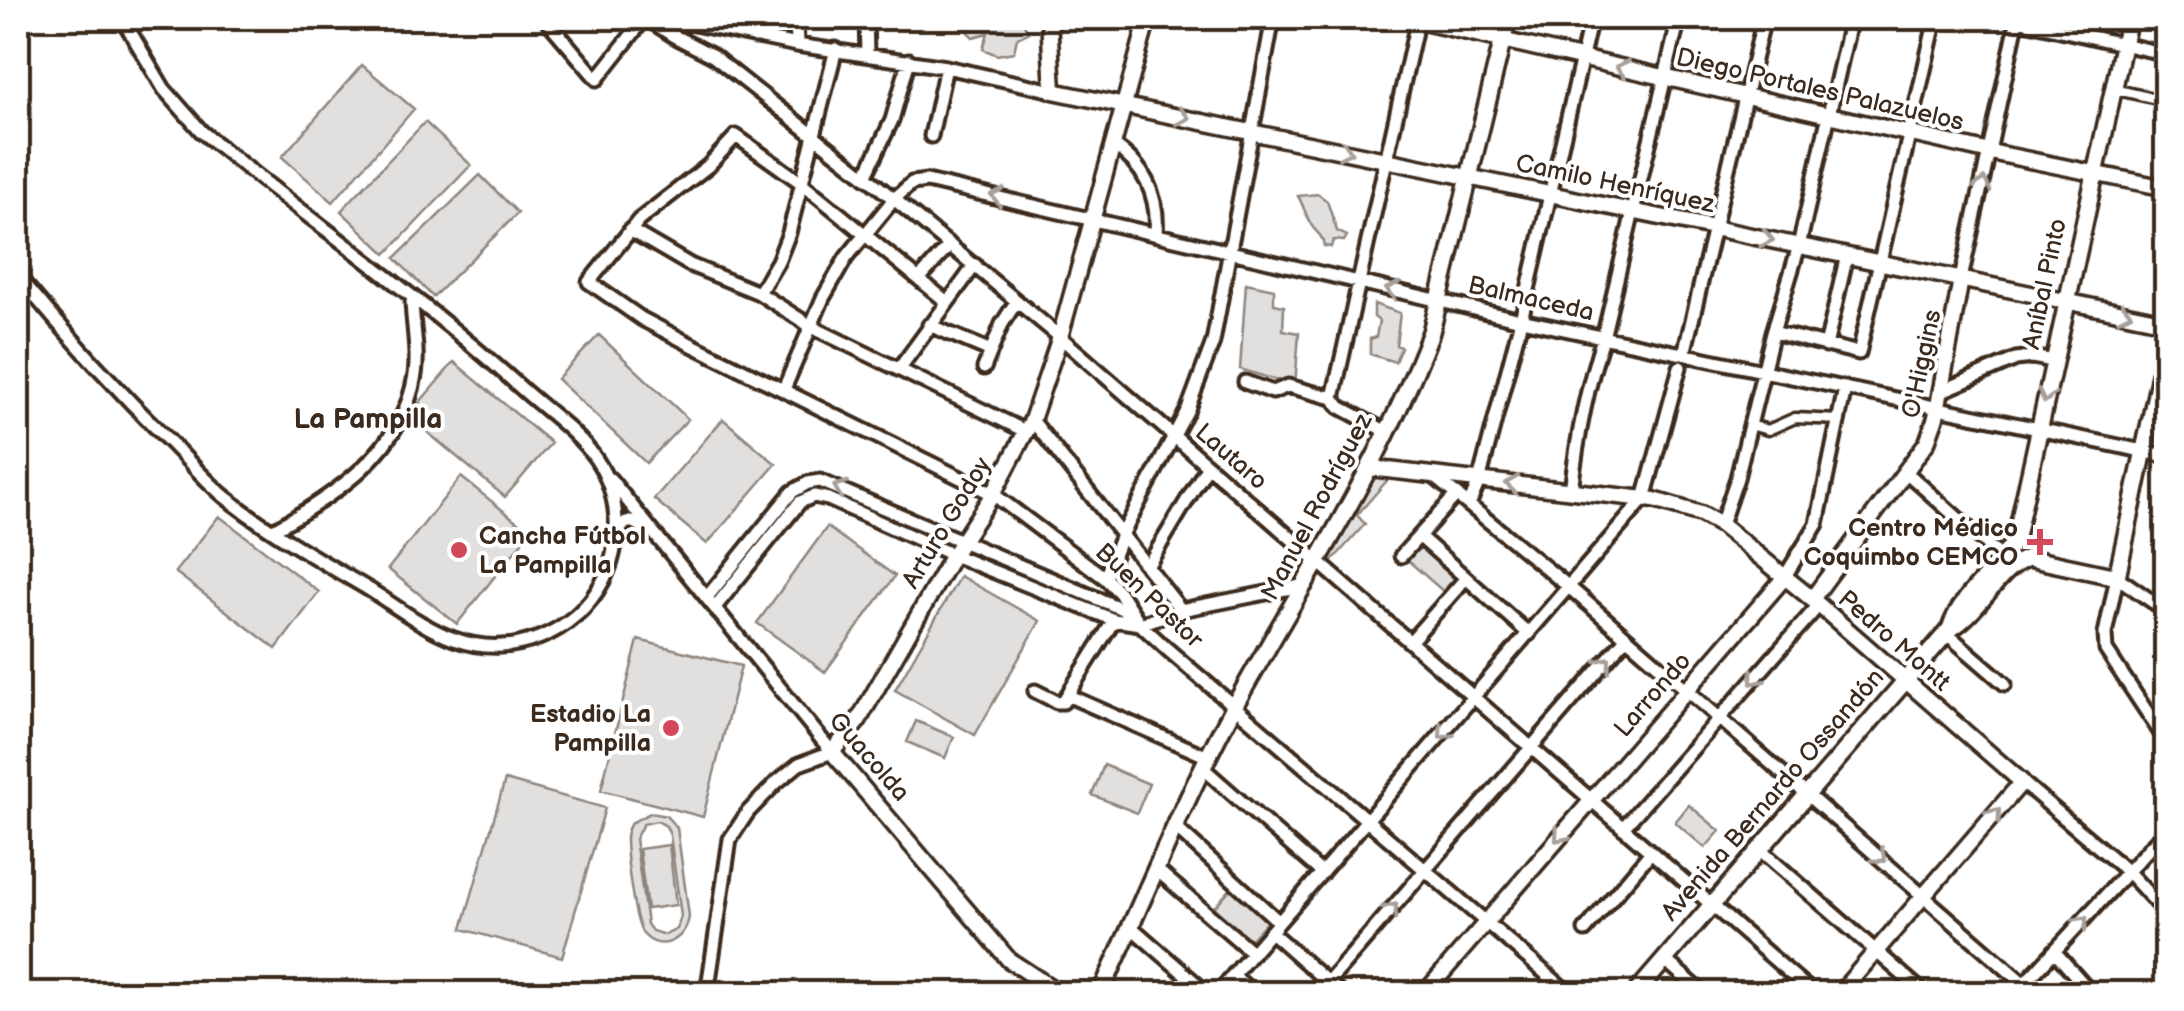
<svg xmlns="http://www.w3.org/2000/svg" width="2184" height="1011" font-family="'Balsamiq Sans',sans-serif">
<rect width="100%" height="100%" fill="#fff"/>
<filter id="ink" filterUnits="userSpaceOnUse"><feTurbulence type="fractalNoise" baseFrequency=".01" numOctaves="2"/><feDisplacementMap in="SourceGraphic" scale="20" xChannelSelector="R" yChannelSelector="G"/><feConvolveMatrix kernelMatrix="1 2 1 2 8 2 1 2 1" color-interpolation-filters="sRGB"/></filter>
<g filter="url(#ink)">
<path fill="#e2e0de" stroke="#8e857e" stroke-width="2.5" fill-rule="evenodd" d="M975 18H1021L1028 33 1017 38 1014 52 997 55 983 49 988 33 973 37 964 28 978 20Z
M362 65 414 109 333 202 282 157Z
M425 122 471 165 386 254 341 211Z
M480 175 518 213 433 297 395 258Z
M1318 194 1327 201 1337 231 1347 236 1344 241 1333 240 1331 247 1324 246C1322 234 1318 235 1312 226 1306 217 1304 206 1298 196Z
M1246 283 1274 289V304L1284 306 1283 330 1299 333 1295 386 1240 369Z
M1374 304 1400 313 1396 345 1401 347 1395 362 1370 354V339L1376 337 1379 321 1374 317Z
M599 335 688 419 646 463 557 379Z
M454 362 551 443 505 497 408 416Z
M723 419 776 464 707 544 654 499Z
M1375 476H1391L1357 515 1365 524 1332 561 1328 557Z
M461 477 530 532 457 624 388 569Z
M219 516 319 592 276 649 175 572Z
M827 527 895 576 825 672 757 623Z
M1419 543 1458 578 1445 593 1405 558Z
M960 576 1040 621 975 735 895 690Z
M638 640 741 666 703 817 601 790Z
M916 721 954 737 945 758 907 742Z
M1104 765 1149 784 1137 813 1092 795Z
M505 780 605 808 562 957 462 929Z
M1689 805 1720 831 1705 848 1675 822Z
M650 813 666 816 677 828 689 916C687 938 661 955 643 934 634 922 626 855 626 838 626 831 628 829 631 823ZM657 821 666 826 670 835 681 916 677 929 665 935 652 931 647 924 635 839 643 824Z
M669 845 676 905 647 909 639 849Z
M1234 885 1270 918 1246 944 1210 912Z"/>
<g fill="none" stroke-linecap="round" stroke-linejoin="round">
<defs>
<path id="pedestrian" d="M2113 89 2166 101
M1750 425 1768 430 1795 418 1840 420"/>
<path id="minor" d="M545 18 597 79 645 18
M646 18 674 36 713 56 894 199 1060 337 1814 994
M682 18 685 22 797 45 946 67 1053 91
M753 18 755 37
M796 18 797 45
M866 18 867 54
M2008 18 2166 54
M931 136 946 67
M1113 145C1144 165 1159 196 1156 233
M865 177 892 120 909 60
M630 230 690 265 759 293 812 327 1027 432
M18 276C66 334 117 390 171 443 188 460 205 480 224 496 269 532 321 561 370 590 397 607 424 628 454 639 511 660 575 634 603 581 623 543 620 495 596 459 576 430 545 410 520 387 419 296 307 218 202 132L164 89 122 18
M919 279 950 245
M1961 279 2018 18
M759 293 778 261 789 233 836 49
M947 302 803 184 736 136 708 166 639 220 589 282 642 319 688 343 993 494 1105 578 1120 593 1140 624 1167 649 1570 994
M929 325 991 351
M1773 332 1859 353 1936 18
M1826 346 1847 255
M1684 354 1764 18
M984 368 1002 324 1016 302
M899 369 975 265
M1245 382 1273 392 1288 386 1333 398
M784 389 823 298 846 258 894 199 912 183 927 181 1521 320 2166 456
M1940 392 2016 359 2032 357 2054 361
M1032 420 1181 610
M1387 432 1340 407 1333 398 1418 18
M1906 472 2002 558
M1432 475 1569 587 2024 984
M610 479 832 752 799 764 777 782 748 812 730 839 707 994
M1571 491C1577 438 1586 389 1603 338L1679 18
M1469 505 1479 481 1521 320 1591 18
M1721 525 1737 478 1773 332 1799 246 1851 18
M273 530C334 496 403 451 415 375 419 351 412 322 412 298
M616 534 626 522H633L648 530
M1419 536 1529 634
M1401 556 1457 494
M1147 567 1207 467
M1105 578 1122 535 1188 409 1213 342 1273 18
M1784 578 1817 524 1845 388
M708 596 792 492 808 483 820 481 1122 609 1133 618
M716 606 800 502 814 496 828 499 953 555 1114 620 1140 624 1181 610 1306 585
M2166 611 2117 577 2105 634 2106 650 2166 741
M1946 633 2005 684
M1410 642 1465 579
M1035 691 1057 702H1063L1114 620
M1069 696 1208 757
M1203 768 1322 873
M2022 782 2128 872 2166 913
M1176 828 1279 922
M1623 828 1819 605
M1759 849 1925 994
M1157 870 1253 953
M1131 927 1208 994
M1585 930 1651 852
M1271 932 1341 994
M2054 951 2092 994
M1664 959 1704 994
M1233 975 1254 994
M1217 994 1644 499 1680 367
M1318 994 1626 638
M2015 994 2166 830"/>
<path id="tertiary" d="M1049 18 1053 91 2166 322
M1406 18 1990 152 2166 188
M1370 468 1654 500 1701 514 1721 525 1812 599 2022 782 1839 994
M1812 599 1927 442 1936 417 1961 279
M1061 994 1009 960 832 752 858 721 953 555 993 494 1032 420 1060 337 1148 18
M1424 994 1784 578
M2164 994 2166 991"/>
<path id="secondary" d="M1950 629C1962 592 1999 571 2016 537L2129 18
M1100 994C1145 897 1185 796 1236 703 1304 581 1381 464 1431 332L1508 18
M1635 994 1950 629C1980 612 1999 567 2028 558L2117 577 2166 347"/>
</defs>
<use href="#pedestrian" stroke="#3b2a1e" stroke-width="15"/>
<use href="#minor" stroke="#3b2a1e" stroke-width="19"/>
<use href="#tertiary" stroke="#3b2a1e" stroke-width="21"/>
<use href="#secondary" stroke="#3b2a1e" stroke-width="22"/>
<use href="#pedestrian" stroke="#fff" stroke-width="8"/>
<use href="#minor" stroke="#fff" stroke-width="11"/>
<use href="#tertiary" stroke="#fff" stroke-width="14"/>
<use href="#secondary" stroke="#fff" stroke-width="15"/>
</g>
<defs><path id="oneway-chevron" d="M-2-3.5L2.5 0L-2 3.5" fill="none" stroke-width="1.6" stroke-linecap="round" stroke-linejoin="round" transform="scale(2.5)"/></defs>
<g stroke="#a79f9a">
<use href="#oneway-chevron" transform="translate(1622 68) rotate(-167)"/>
<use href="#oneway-chevron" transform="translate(1183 117) rotate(12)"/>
<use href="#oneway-chevron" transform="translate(1346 151) rotate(12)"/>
<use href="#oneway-chevron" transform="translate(1983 184) rotate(-77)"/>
<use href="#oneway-chevron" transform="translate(997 196) rotate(-167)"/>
<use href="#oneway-chevron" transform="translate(1767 239) rotate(12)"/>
<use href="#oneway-chevron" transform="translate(1392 290) rotate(-167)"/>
<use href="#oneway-chevron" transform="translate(2125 313) rotate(12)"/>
<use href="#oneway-chevron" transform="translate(2046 396) rotate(103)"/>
<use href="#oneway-chevron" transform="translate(1512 484) rotate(-173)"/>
<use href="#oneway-chevron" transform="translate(840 488) rotate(-158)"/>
<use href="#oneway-chevron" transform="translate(1605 663) rotate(-50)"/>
<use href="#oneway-chevron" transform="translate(1755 679) rotate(131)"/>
<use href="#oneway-chevron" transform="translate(1444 733) rotate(131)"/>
<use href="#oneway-chevron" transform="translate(1995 814) rotate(-50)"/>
<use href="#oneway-chevron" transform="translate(1560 836) rotate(131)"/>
<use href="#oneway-chevron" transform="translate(1880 857) rotate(40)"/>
<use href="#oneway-chevron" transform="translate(1392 909) rotate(-49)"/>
<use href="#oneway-chevron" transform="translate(2082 922) rotate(-47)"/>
</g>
</g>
<g fill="#d1495b" stroke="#fff" stroke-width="4">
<path d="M2035 527h10v10h10v10h-10v10h-10v-10h-10v-10h10z"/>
<circle cx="459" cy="550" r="10"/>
<circle cx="671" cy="728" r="10"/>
</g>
<g text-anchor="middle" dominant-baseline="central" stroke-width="8" stroke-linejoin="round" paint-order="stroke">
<g font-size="25" fill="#3b2a1e" stroke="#fff">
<text transform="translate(1820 90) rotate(13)">Diego Portales Palazuelos</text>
<text transform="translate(1615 184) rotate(12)">Camilo Henríquez</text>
<text transform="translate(2045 284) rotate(-78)">Aníbal Pinto</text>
<text transform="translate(1531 299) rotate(13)">Balmaceda</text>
<text transform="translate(1922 364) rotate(-78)">O'Higgins</text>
<text transform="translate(1231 457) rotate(41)">Lautaro</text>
<text transform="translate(1317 507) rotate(-62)">Manuel Rodríguez</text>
<text transform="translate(947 523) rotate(-59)">Arturo Godoy</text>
<text transform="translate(1149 596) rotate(44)">Buen Pastor</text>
<text transform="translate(1894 641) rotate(41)">Pedro Montt</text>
<text transform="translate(1653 695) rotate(-49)">Larrondo</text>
<text transform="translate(869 757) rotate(49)">Guacolda</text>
<text transform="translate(1773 795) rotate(-49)">Avenida Bernardo Ossandón</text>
</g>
<g font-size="25" font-weight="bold" fill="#3b2a1e" stroke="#fff" text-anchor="end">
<text x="2018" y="528">Centro Médico<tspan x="2018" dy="29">Coquimbo CEMCO</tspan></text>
<text x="479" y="536" text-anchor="start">Cancha Fútbol<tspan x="479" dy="29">La Pampilla</tspan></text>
<text x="651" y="714">Estadio La<tspan x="651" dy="29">Pampilla</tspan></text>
</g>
<g font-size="28" font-weight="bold" fill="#3b2a1e" stroke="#fff">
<text x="368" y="419">La Pampilla</text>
</g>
</g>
<rect width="2184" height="1011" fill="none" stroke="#fff" stroke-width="60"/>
<rect x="30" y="30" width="2124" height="951" fill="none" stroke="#3b2a1e" stroke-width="4" filter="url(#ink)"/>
</svg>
